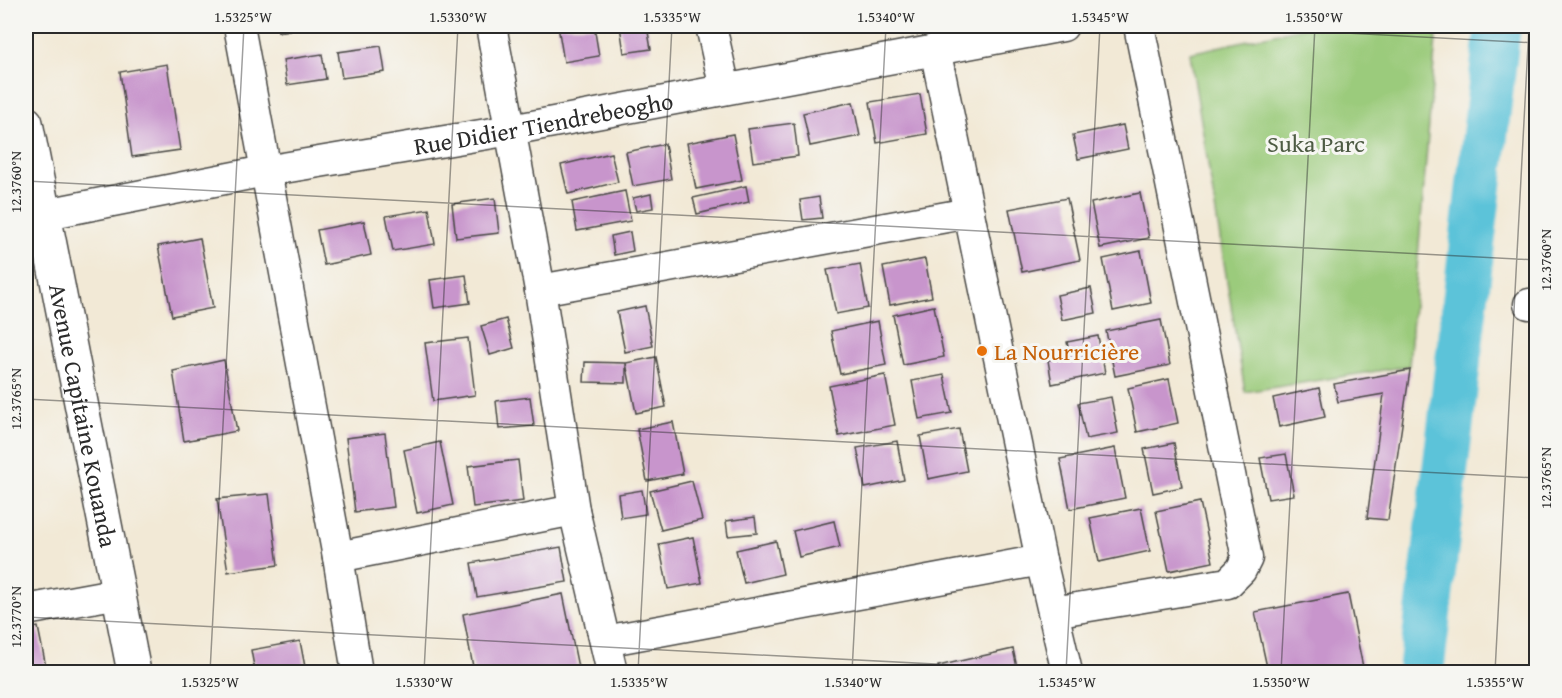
<svg xmlns="http://www.w3.org/2000/svg" width="1562" height="698" font-family="'Gentium Book Plus',serif">
<rect width="100%" height="100%" fill="#f6f6f2"/>
<filter id="ink" filterUnits="userSpaceOnUse"><feTurbulence type="fractalNoise" baseFrequency=".0167" numOctaves="2"/><feDisplacementMap in="SourceGraphic" scale="12" xChannelSelector="R" yChannelSelector="G"/><feConvolveMatrix kernelMatrix="1 2 1 2 8 2 1 2 1" color-interpolation-filters="sRGB"/></filter>
<filter id="wash" filterUnits="userSpaceOnUse"><feTurbulence type="fractalNoise" baseFrequency=".008" numOctaves="4" result="noise"/><feDisplacementMap in="SourceGraphic" scale="24" xChannelSelector="R" yChannelSelector="G"/><feGaussianBlur stdDeviation="1.35" result="paint"/><feColorMatrix in="noise" values="0 0 0 0 0 0 0 0 0 0 0 0 0 0 0 0 0 1.4 0 .05"/><feComposite in="paint" operator="in"/></filter>
<g filter="url(#wash)">
<rect width="100%" height="100%" fill="#f2e9d6"/>
<path fill="#9bcb7b" stroke="#637b53" stroke-width="1.5" d="M1310 26H1437L1409 366 1245 392 1190 53Z"/>
<g fill="none" stroke-linecap="round" stroke-linejoin="round">
<path stroke="#5cc3d9" stroke-width="46" d="M1421 672 1498 26"/>
</g>
<g id="blocks">
<path fill="#c895cc" d="M277 26H312V27L278 32Z
M558 26H594L599 56 564 62Z
M620 26H647L651 49 624 53Z
M381 46 385 72 342 78 338 52Z
M322 54 326 79 287 85 283 60Z
M167 64 180 150 132 157 120 72Z
M920 94 927 134 877 143 870 102Z
M853 102 860 136 810 146 803 113Z
M794 123 798 156 753 162 748 129Z
M1123 125 1128 149 1078 159 1073 135Z
M733 134 742 180 696 189 687 143Z
M665 144 671 179 633 186 626 152Z
M611 153 618 182 568 194 561 165Z
M746 186 749 202 697 214 693 198Z
M625 191 631 221 577 231 572 202Z
M1140 193 1149 238 1100 248 1091 203Z
M651 194 653 208 636 211 633 198Z
M819 197 822 218 803 220 800 200Z
M495 198 499 233 456 238 452 204Z
M1067 198 1080 260 1022 272 1009 209Z
M429 209 435 244 393 251 386 216Z
M364 221 371 255 324 265 317 230Z
M630 232 633 251 614 255 611 236Z
M200 238 213 308 172 316 158 246Z
M1141 251 1151 303 1113 311 1103 259Z
M925 259 932 297 890 305 883 267Z
M860 264 868 308 836 314 827 270Z
M466 275 470 303 434 308 430 280Z
M1091 288 1096 313 1062 320 1057 295Z
M645 306 653 346 625 352 617 312Z
M934 306 944 357 903 365 893 315Z
M506 319 514 348 490 355 481 326Z
M1161 320 1170 365 1115 376 1106 331Z
M878 321 886 365 840 374 831 331Z
M1098 336 1105 373 1052 384 1048 360 1070 356 1067 342Z
M468 338 475 395 433 401 425 343Z
M656 357 666 407 636 413 626 363Z
M224 360 237 431 184 441 173 371Z
M585 362 626 363V383L584 382Z
M1410 370 1388 520 1367 518 1384 394 1338 402 1334 384Z
M885 375 895 425 839 436 829 386Z
M944 375 952 413 919 419 912 381Z
M1169 379 1178 423 1137 432 1128 388Z
M1319 388 1325 417 1279 427 1273 398Z
M530 397 534 426 499 429 496 401Z
M1111 397 1118 433 1086 439 1078 403Z
M673 422 683 474 647 481 637 429Z
M959 429 967 471 928 479 920 436Z
M385 433 394 507 355 512 346 438Z
M897 441 904 480 865 488 857 448Z
M440 442 453 505 417 513 404 450Z
M1174 443 1182 487 1153 493 1144 449Z
M1115 448 1125 498 1070 509 1060 459Z
M1286 454 1294 495 1268 499 1260 458Z
M518 460 523 501 473 507 468 466Z
M692 481 702 520 661 530 650 491Z
M642 490 646 514 621 518 618 494Z
M269 494 278 565 228 572 217 499Z
M1200 502 1213 562 1169 571 1156 511Z
M1141 508 1150 551 1099 562 1090 518Z
M755 517 757 533 728 536 726 521Z
M834 521 840 547 799 557 793 531Z
M693 537 702 583 668 589 659 544Z
M776 541 783 574 744 583 736 550Z
M561 547 567 582 477 597 471 563Z
M563 594 579 672H474L463 614Z
M1348 594 1364 672H1268L1255 612Z
M38 627 47 672H26V629Z
M300 641 306 672H255L251 650Z
M1013 649 1018 672H940L938 666Z"/>
</g>
</g>
<g filter="url(#ink)">
<use href="#blocks" fill-opacity="0" stroke="#494845" stroke-width="1.5"/>
<g fill="none" stroke-linecap="round" stroke-linejoin="round">
<defs>
<g id="street">
<path d="M239 26 338 557 357 672"/>
<path d="M491 26 540 290 574 510 612 672"/>
<path d="M711 26 725 89"/>
<path d="M935 49 1041 560 1067 672"/>
<path id="s1" d="M26 218 265 171 511 130 1063 26"/>
<path d="M540 290 969 213"/>
<path d="M1529 304 1536 303"/>
<path d="M338 557 574 510"/>
<path d="M26 610 119 593"/>
<path d="M1053 612 1228 583 1241 570 1247 558 1139 26"/>
<path d="M605 641 1041 560"/>
</g>
<g id="secondary">
<path id="s2" d="M26 123 134 672"/>
</g>
</defs>
<use href="#street" stroke="#494845" stroke-width="33"/>
<use href="#secondary" stroke="#494845" stroke-width="36"/>
<use href="#street" stroke="#fff" stroke-width="30"/>
<use href="#secondary" stroke="#fff" stroke-width="33"/>
</g>
</g>
<path fill="none" stroke="#2b2b2b" stroke-width="1.5" stroke-opacity="0.45" d="M1212 26 1536 43M26 105 30 26M26 181 1536 260M26 399 1536 478M26 617 1088 672M210 672 244 26M424 672 458 26M638 672 672 26M852 672 886 26M1066 672 1100 26M1281 672 1315 26M1495 672 1529 26"/>
<circle fill="#e8710a" stroke="#f6f6f2" stroke-width="2" cx="982" cy="351" r="6"/>
<g text-anchor="middle" dominant-baseline="central" stroke-width="6" stroke-linejoin="round" paint-order="stroke">
<g font-size="24" fill="#2b2b2b" stroke="#f6f6f2">
<text stroke="none"><textPath href="#s1" startOffset="526">Rue Didier Tiendrebeogho</textPath></text>
<text stroke="none"><textPath href="#s2" startOffset="298">Avenue Capitaine Kouanda</textPath></text>
</g>
<g font-size="24" fill="#4d5b43" stroke="#f6f6f2">
<text x="1316" y="143">Suka Parc</text>
</g>
<g font-size="24" fill="#c56008" stroke="#f6f6f2" text-anchor="start">
<text x="994" y="351">La Nourricière</text>
</g>
</g>
<rect width="1562" height="698" fill="none" stroke="#f6f6f2" stroke-width="66"/>
<rect x="33" y="33" width="1496" height="632" fill="none" stroke="#2b2b2b" stroke-width="2"/>
<g font-size="15" text-anchor="middle" fill="#2b2b2b">
<text x="243" y="22">1.5325°W</text>
<text x="458" y="22">1.5330°W</text>
<text x="672" y="22">1.5335°W</text>
<text x="886" y="22">1.5340°W</text>
<text x="1100" y="22">1.5345°W</text>
<text x="1314" y="22">1.5350°W</text>
<text transform="translate(16 182) rotate(-90)" y="5">12.3760°N</text>
<text transform="translate(1546 260) rotate(-90)" y="5">12.3760°N</text>
<text transform="translate(16 399) rotate(-90)" y="5">12.3765°N</text>
<text transform="translate(1546 478) rotate(-90)" y="5">12.3765°N</text>
<text transform="translate(16 617) rotate(-90)" y="5">12.3770°N</text>
<text x="210" y="687">1.5325°W</text>
<text x="424" y="687">1.5330°W</text>
<text x="639" y="687">1.5335°W</text>
<text x="853" y="687">1.5340°W</text>
<text x="1067" y="687">1.5345°W</text>
<text x="1281" y="687">1.5350°W</text>
<text x="1495" y="687">1.5355°W</text>
</g>
</svg>
